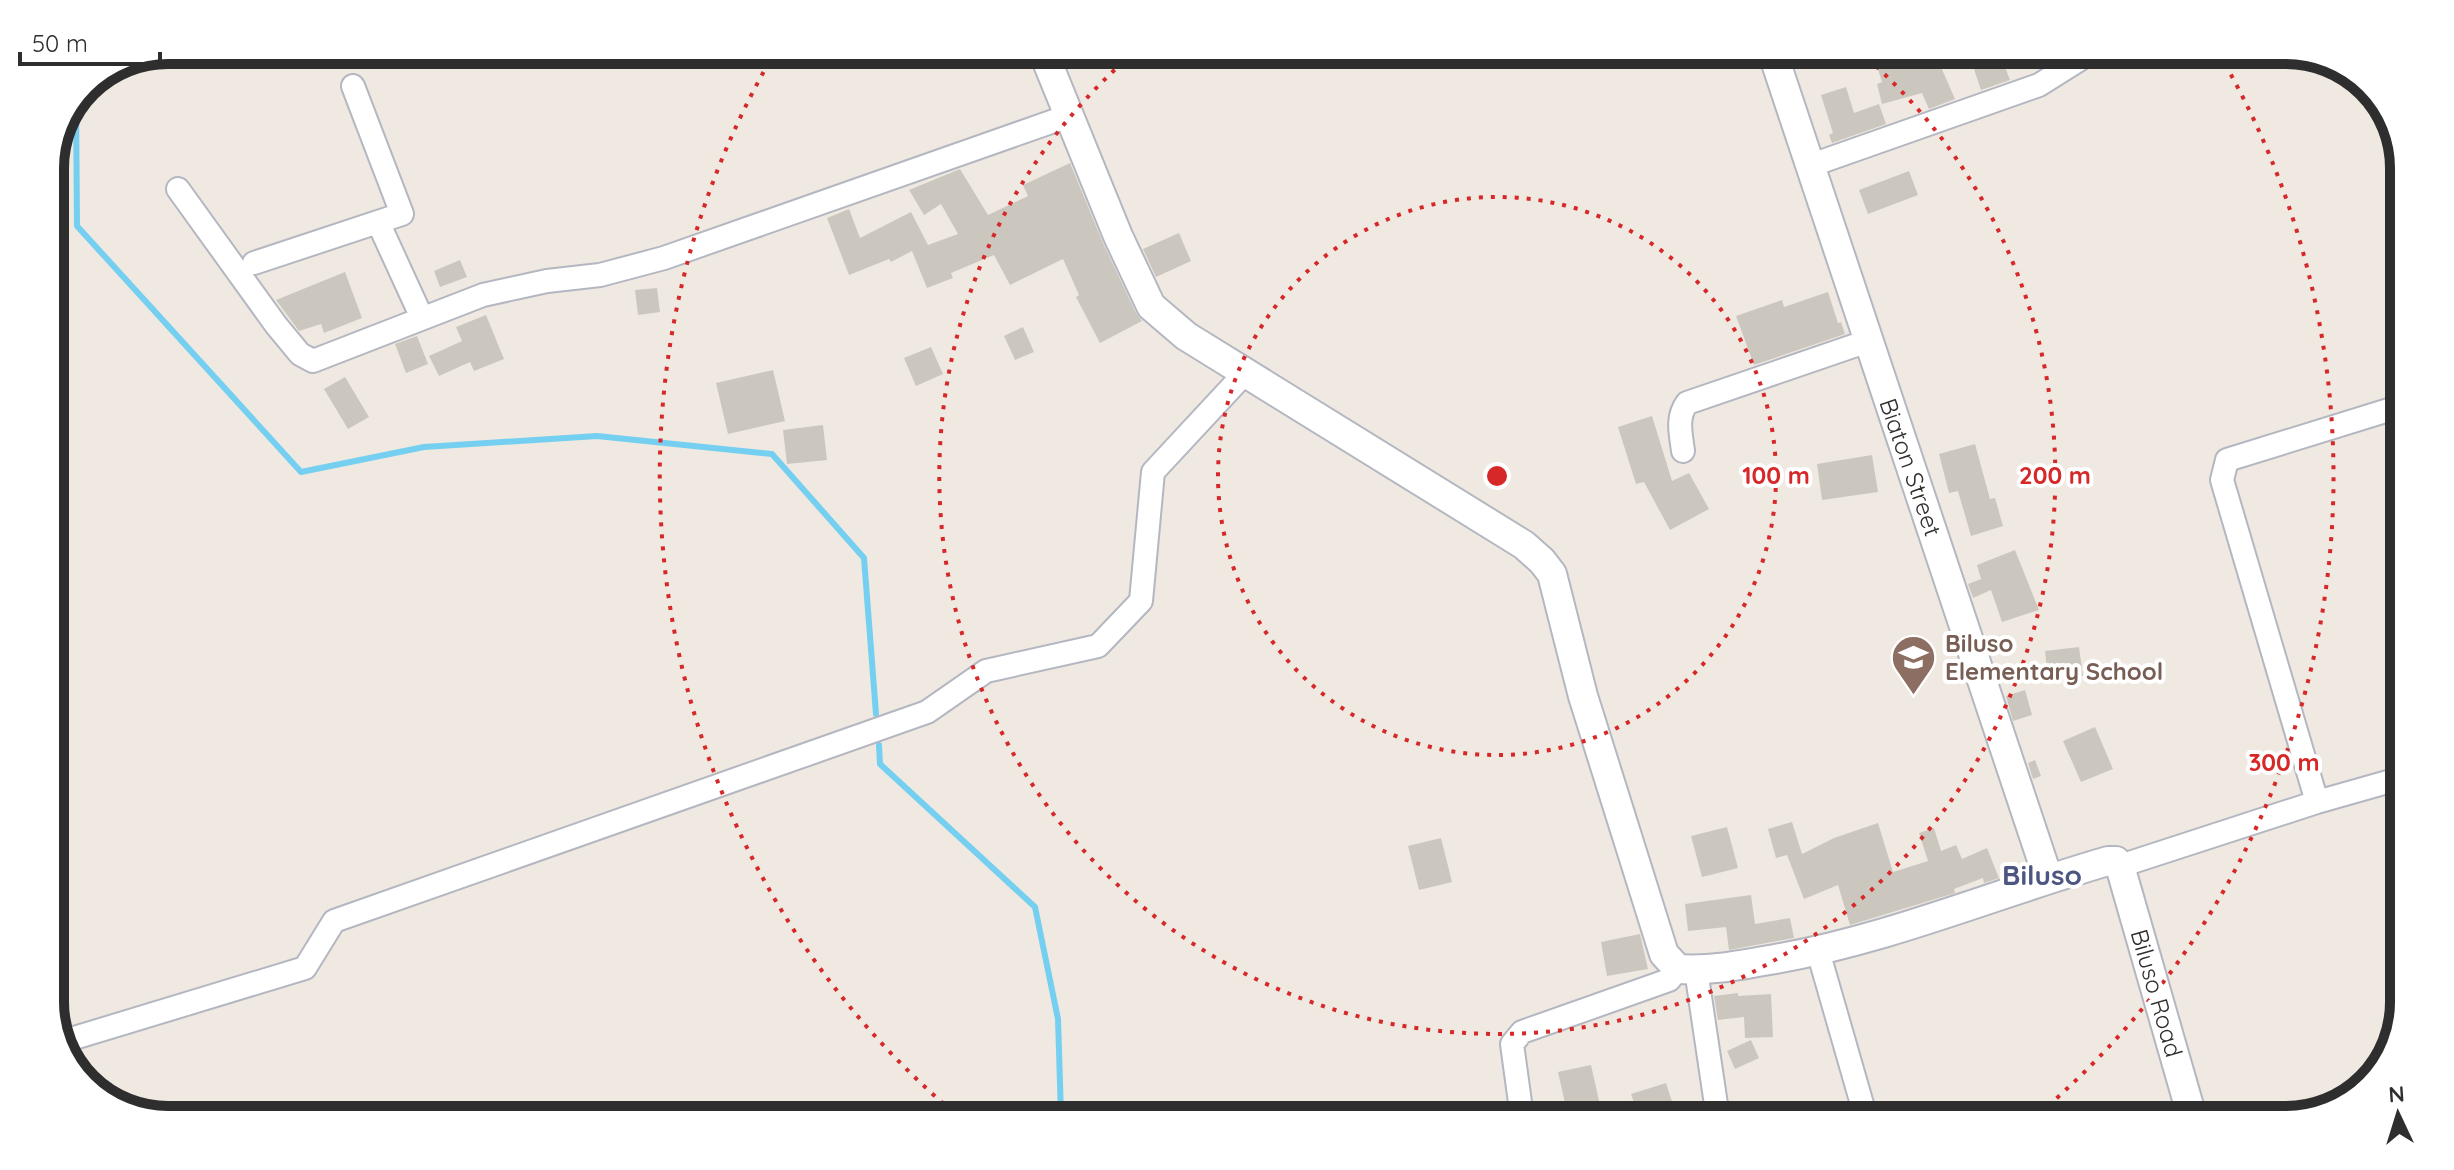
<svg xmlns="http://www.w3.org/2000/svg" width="2454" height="1170" font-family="Quicksand,sans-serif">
<rect width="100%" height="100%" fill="#efe9e1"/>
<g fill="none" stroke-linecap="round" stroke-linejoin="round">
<path stroke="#75cff0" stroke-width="6" d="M76 104 77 226 301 472 424 447 597 436 772 454 864 558 876 714
M879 745 880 764 1035 907 1058 1019 1061 1115"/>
</g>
<path fill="#cbc7bf" d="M1874 57 1937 58 1955 99 1929 109 1922 93 1882 104 1877 84 1882 82Z
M2002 59 2010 80 1981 90 1974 69Z
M1846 87 1854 113 1879 104 1886 124 1832 143 1829 135 1833 133 1821 95Z
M1070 163 1103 243 1136 313 1142 321 1100 343 1076 297 1079 295 1063 259 1010 285 994 255 951 273 953 278 927 288 912 251 891 262 889 259 849 275 827 218 849 209 860 238 911 212 928 245 958 234 941 204 924 215 909 190 960 169 988 215 1028 196 1023 185Z
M1909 171 1918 195 1868 214 1859 190Z
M1179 233 1191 261 1156 277 1143 249Z
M460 260 467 277 440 287 434 271Z
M345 272 362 318 324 333 321 324 299 331 276 300Z
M657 288 660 312 638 315 635 290Z
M1828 292 1838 323 1841 322 1845 334 1754 365 1736 316 1782 300 1784 307Z
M486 315 504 359 474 371 470 362 439 376 429 356 462 341 456 327Z
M1023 327 1034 352 1015 360 1004 336Z
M417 336 428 364 406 373 395 344Z
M931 347 943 374 916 386 904 358Z
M773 370 785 421 728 434 716 383Z
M345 377 369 417 348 429 324 389Z
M1652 416 1672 481 1689 473 1709 509 1670 530 1644 482 1636 484 1618 427Z
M823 425 827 460 787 464 783 430Z
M1975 444 1990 499 1995 498 2003 526 1971 536 1958 491 1949 493 1939 454Z
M1872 455 1878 492 1822 500 1817 464Z
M2015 550 2039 610 2002 622 1991 590 1973 598 1968 584 1981 579 1977 565Z
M2079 647 2083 676 2048 680 2045 651Z
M2025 690 2032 715 2013 721 2006 696Z
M2095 727 2113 769 2081 782 2063 741Z
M2035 760 2041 776 2033 779 2028 763Z
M1792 822 1802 854 1834 838 1878 823 1893 872 1928 861 1919 833 1934 828 1941 851 1956 845 1962 859 1987 848 1999 878 1984 883 1983 878 1954 889 1955 893 1850 925 1838 885 1804 899 1787 855 1776 858 1768 829Z
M1727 827 1738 868 1702 877 1691 836Z
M1441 838 1452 882 1419 890 1408 846Z
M1751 895 1755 924 1790 918 1794 938 1729 950 1726 927 1688 931 1685 904Z
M1640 934 1648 969 1607 976 1601 942Z
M1738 993V996L1771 994 1773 1037 1745 1038 1744 1017 1718 1020 1714 996Z
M1751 1040 1759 1058 1735 1069 1727 1051Z
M1591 1065 1600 1105 1567 1112 1558 1072Z
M1666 1083 1675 1111 1654 1117H1639L1631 1094Z"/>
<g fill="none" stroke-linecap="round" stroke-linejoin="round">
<defs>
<path id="minor" d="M1809 166 2039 85 2082 58
M178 189 276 325 300 354 313 361 483 295 547 281 600 275 664 258 1071 115
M378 222 422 318
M254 263 402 214 353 86
M1683 451C1681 434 1676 418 1687 403L1868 341
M2317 802 2222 480 2227 460 2395 408
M2120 866 2317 802 2398 779
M1818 951 1866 1118
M1696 970 1718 1118
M61 1042 305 968 334 921 927 712 986 671 1098 646 1141 601 1153 472 1245 373
M1522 1117 1512 1044 1522 1032 1669 980 1678 969"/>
<path id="tertiary" d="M1044 54 1118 236 1151 306 1186 336 1524 545 1542 561 1552 574 1583 696 1664 954 1678 969C1712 971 1742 965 1775 959 1889 939 1997 893 2108 861H2116L2120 866 2193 1120
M1774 57 2048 878"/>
</defs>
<use href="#minor" stroke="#b4b7c1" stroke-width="26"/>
<use href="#tertiary" stroke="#b4b7c1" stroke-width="32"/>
<use href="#minor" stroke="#fff" stroke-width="22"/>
<use href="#tertiary" stroke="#fff" stroke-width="28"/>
</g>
<g fill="none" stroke="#d62828" stroke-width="4" stroke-dasharray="4 8">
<circle cx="1497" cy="476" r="279"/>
<path d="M1867 58A558 558 0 1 1 1131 55"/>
<path d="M953 1112A837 837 0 0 1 772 57M2225 64A837 837 0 0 1 2035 1117"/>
</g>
<defs>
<symbol id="school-pin" viewBox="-11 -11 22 30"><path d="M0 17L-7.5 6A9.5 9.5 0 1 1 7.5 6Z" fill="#8d6e63" stroke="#fff"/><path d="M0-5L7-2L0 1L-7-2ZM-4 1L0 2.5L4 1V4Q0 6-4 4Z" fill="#fff"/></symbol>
</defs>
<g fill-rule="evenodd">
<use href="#school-pin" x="1888" y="632" width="51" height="69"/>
</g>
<g text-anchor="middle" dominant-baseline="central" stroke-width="8" stroke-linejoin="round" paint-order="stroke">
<g font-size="24" fill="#2e2e2e" stroke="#fff">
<text transform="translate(1911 467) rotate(71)">Biaton Street</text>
<text transform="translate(2157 993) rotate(74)">Biluso Road</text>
</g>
<g font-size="24" font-weight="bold" fill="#785e54" stroke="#fff" text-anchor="start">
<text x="1945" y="643">Biluso<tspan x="1945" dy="28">Elementary School</tspan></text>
</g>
<g font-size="28" font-weight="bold" fill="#4d5680" stroke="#fff">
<text x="2042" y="874">Biluso</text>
</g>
</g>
<path d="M0 0H2454V1170H0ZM168 64H2286A104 104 0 0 1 2390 168V1002A104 104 0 0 1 2286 1106H168A104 104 0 0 1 64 1002V168A104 104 0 0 1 168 64Z" fill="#fff" fill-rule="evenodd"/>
<path fill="none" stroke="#2e2e2e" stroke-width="10" d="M168 64H2286A104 104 0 0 1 2390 168V1002A104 104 0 0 1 2286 1106H168A104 104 0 0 1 64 1002V168A104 104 0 0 1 168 64Z"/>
<circle cx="1497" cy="476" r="12" fill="#d62828" stroke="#fff" stroke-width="4"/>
<g font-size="24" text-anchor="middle" font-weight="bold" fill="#d62828" stroke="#fff" stroke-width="8" stroke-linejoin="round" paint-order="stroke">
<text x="1776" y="484">100 m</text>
<text x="2055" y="484">200 m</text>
<text x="2284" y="771">300 m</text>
</g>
<g transform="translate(2398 1114) rotate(356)" stroke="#ffffff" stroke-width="6" paint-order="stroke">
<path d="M0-6L14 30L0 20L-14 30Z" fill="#2e2e2e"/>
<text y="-12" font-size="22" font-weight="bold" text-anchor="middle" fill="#2e2e2e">N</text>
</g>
<path d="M20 52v12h140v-12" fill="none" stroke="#2e2e2e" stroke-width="4"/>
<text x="32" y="52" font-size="24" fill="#2e2e2e" stroke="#ffffff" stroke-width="6" paint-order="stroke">50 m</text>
</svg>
